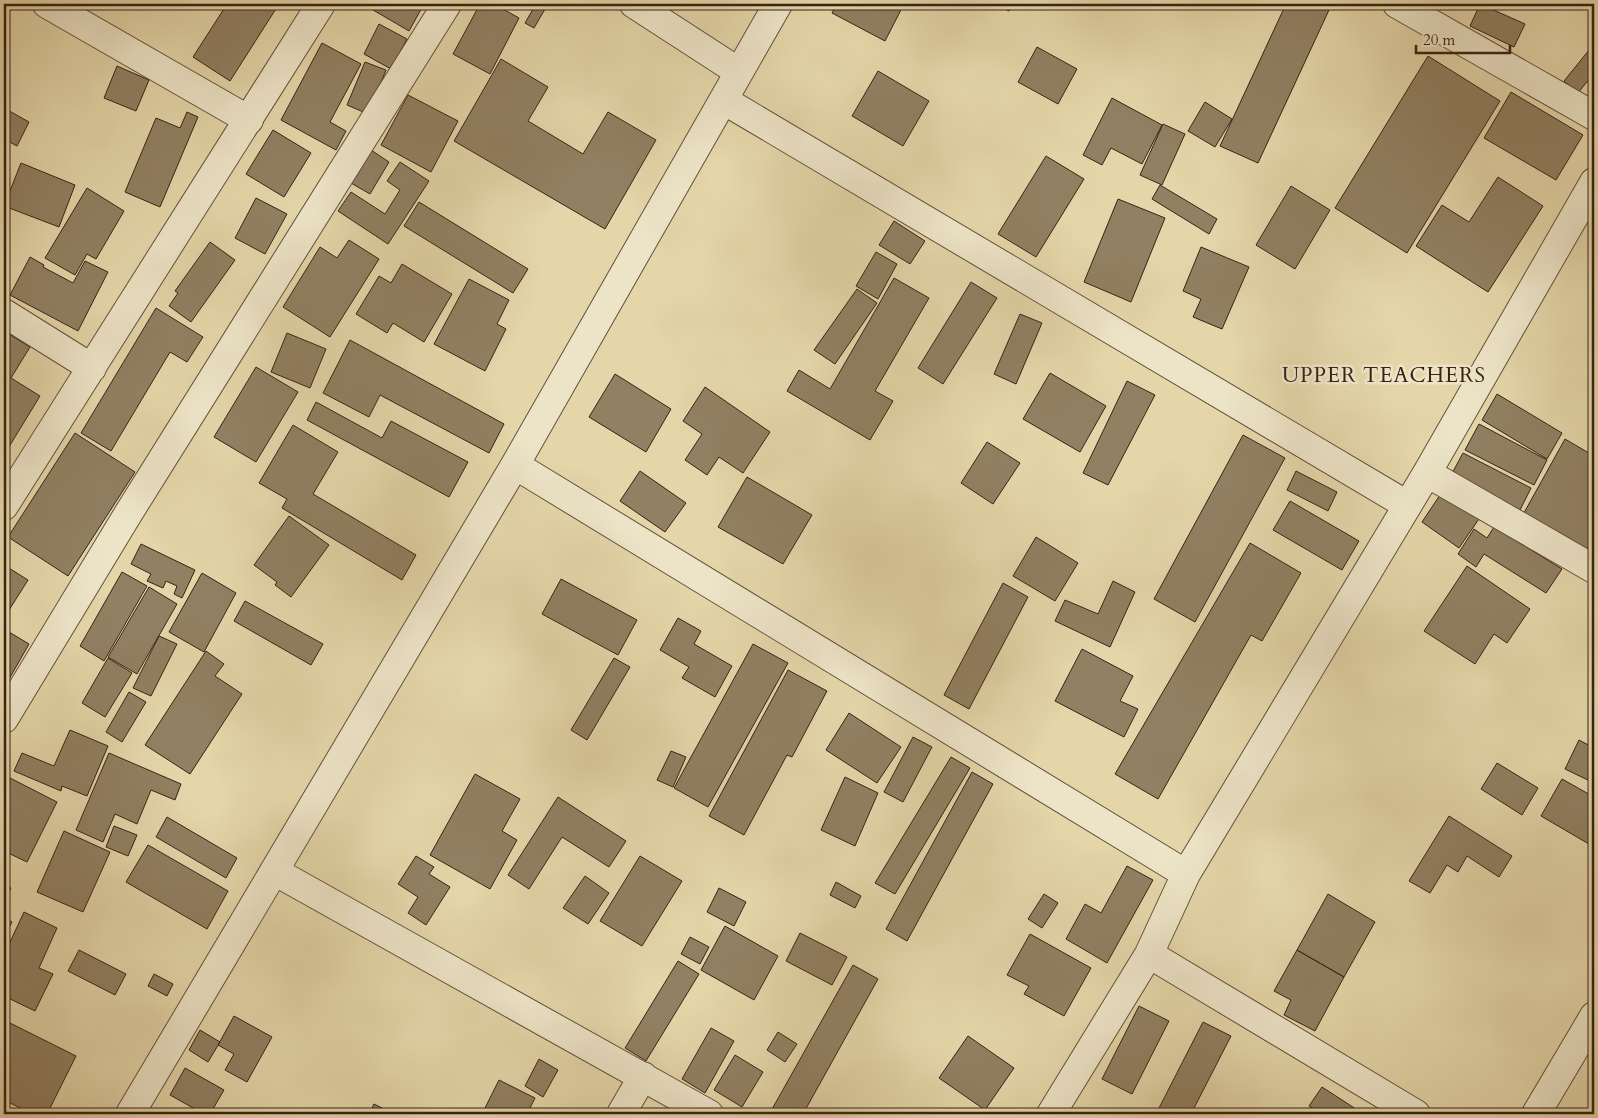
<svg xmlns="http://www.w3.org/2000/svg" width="1598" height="1118" font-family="Cardo,serif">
<rect width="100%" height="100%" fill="#e4d6a9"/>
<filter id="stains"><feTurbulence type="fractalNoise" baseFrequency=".004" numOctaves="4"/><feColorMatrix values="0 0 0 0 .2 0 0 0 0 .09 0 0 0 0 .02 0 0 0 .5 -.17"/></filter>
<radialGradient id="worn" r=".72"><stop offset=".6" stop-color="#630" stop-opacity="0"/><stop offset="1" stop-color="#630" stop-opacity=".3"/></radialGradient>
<path fill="#918062" stroke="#372315" d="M227 4H279L230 81 193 57Z
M370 4H424L409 31 368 7Z
M480 4H494L519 18 490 74 453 54Z
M536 4H548L534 28 525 23Z
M837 4H904L885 41 832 13Z
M994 4H1013L1009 11Z
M1286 4H1316L1329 10 1258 163 1220 146Z
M1480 4 1525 24 1514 47 1470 26Z
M379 24 407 39 391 69 364 54Z
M322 43 361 64 330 122 346 131 336 150 281 120Z
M1594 44V73L1578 93 1564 81Z
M1037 47 1077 69 1058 104 1018 82Z
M1428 56 1500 101 1407 253 1335 208Z
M501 59 548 87 528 121 583 154 608 112 656 140 605 229 454 141Z
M365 62 386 70 368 114 347 105Z
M117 66 149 80 136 111 104 98Z
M878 71 929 101 903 146 852 116Z
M1511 92 1583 135 1556 180 1484 138Z
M408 95 458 121 431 172 381 145Z
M1112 98 1162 125 1142 164 1111 148 1102 165 1083 155Z
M1205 102 1232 119 1215 147 1188 131Z
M4 108 29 122 17 146 4 139Z
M187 112 198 117 160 207 125 192 156 118 180 128Z
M1163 124 1185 134 1162 185 1140 175Z
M273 130 311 153 284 197 246 174Z
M371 150 389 162 370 194 351 183Z
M1046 156 1084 179 1036 257 998 234Z
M400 162 429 181 388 244 338 211 351 192 385 214 400 190 387 181Z
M21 163 75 185 59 227 4 206Z
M1498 177 1543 206 1488 292 1416 246 1442 205 1469 222Z
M1160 185 1217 219 1209 234 1152 199Z
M1291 186 1330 210 1295 269 1256 245Z
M87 188 124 211 96 259 87 254 75 275 45 258Z
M256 198 287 214 265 254 235 238Z
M1118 199 1165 218 1131 302 1084 282Z
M419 202 528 269 513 293 404 226Z
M894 221 925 241 910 264 879 245Z
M349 240 379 259 330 337 283 307 320 247 337 258Z
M210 242 235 260 191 322 169 306 178 293 175 291Z
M1201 247 1249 267 1222 329 1193 317 1201 299 1183 291Z
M876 252 897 264 878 299 856 286Z
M30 257 44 265 43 267 73 283 85 261 108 272 78 331 10 295Z
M402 264 452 294 424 342 393 323 387 333 356 314 379 276 391 283Z
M894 278 929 298 875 391 893 401 870 440 787 391 799 370 830 389Z
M469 279 509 300 497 324 506 329 485 371 434 344Z
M971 282 997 298 943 384 918 368Z
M857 289 877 303 835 364 814 350Z
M156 308 203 337 187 362 170 352 111 451 81 433Z
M1020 314 1042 323 1016 384 994 374Z
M4 331 30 347 11 378 40 396 4 455Z
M287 333 326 349 310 388 271 372Z
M350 340 504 424 489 453 380 395 369 417 323 393Z
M256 367 298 392 256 462 214 437Z
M1050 373 1106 406 1080 452 1023 419Z
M615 374 671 409 646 452 589 417Z
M1127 381 1155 395 1108 485 1083 473Z
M705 387 770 432 743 473 719 457 707 475 685 460 702 434 683 421Z
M1497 394 1562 433 1547 459 1482 420Z
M316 402 382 438 391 421 468 462 449 497 307 420Z
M1479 424 1547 460 1534 485 1465 450Z
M293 425 338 452 313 494 416 555 402 580 282 508 287 499 259 483Z
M75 433 135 472 68 576 8 537Z
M1243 435 1285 458 1195 622 1154 599Z
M1565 439 1594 456V561L1520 520Z
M987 442 1020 463 993 504 961 483Z
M1463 453 1531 488 1518 514 1449 479Z
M640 471 686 503 665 532 620 501Z
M1296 471 1337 492 1328 511 1287 490Z
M747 477 812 515 783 564 718 527Z
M1444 489 1481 516 1459 548 1422 522Z
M1290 501 1359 541 1342 570 1273 530Z
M289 516 329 545 291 597 275 585 277 582 254 565Z
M1494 527 1562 569 1546 593 1484 554 1476 567 1458 554 1474 529 1487 538Z
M1036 537 1078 563 1055 601 1013 576Z
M1250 543 1301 573 1262 641 1251 635 1158 799 1115 774Z
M141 544 195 570 182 598 174 594 177 586 166 581 163 588 147 581 151 574 131 564Z
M4 565 28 580 4 618Z
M1467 566 1530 609 1507 643 1494 634 1475 664 1424 631Z
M122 572 147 586 104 661 80 646Z
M202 573 236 593 204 652 169 632Z
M561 579 637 620 618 655 542 614Z
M1113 581 1135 592 1110 647 1055 621 1065 600 1098 614Z
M1003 583 1028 597 969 709 944 695Z
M149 587 177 604 137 674 108 657Z
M245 601 323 644 311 665 234 621Z
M678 618 701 631 694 644 732 666 715 697 682 678 689 667 660 650Z
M4 629 29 644 4 688Z
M159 636 177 644 151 696 133 688Z
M753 644 788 663 708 807 674 788Z
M1082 649 1133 676 1120 701 1138 709 1124 737 1055 701Z
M206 651 224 664 215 676 242 694 190 774 145 745Z
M108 658 132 673 105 717 82 703Z
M614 658 630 667 587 740 571 730Z
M788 670 827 691 792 757 787 755 744 835 709 816Z
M129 692 146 702 122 742 106 732Z
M849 713 901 747 877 783 826 750Z
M70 730 108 746 87 796 62 786 61 791 14 771 22 753 54 766Z
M913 737 932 747 903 802 884 792Z
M1579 740 1594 748V783L1565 769Z
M671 751 686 757 673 787 657 780Z
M109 753 181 784 175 800 151 790 137 824 115 814 103 842 76 830Z
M951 757 970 768 895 894 875 883Z
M1497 763 1538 788 1522 815 1481 789Z
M972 772 993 784 907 941 886 929Z
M475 774 520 799 502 831 517 840 490 889 430 855Z
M845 777 878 793 855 846 821 830Z
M10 778 57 802 27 862 4 851V791Z
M1562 779 1594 797V847L1541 816Z
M558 797 626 841 609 867 562 837 529 889 508 875Z
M1449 816 1512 856 1499 877 1467 856 1458 872 1447 865 1430 893 1409 881Z
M167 817 237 858 226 878 156 837Z
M114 826 137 835 128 856 106 847Z
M64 831 110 852 83 912 37 892Z
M148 845 228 891 207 929 126 882Z
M416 856 434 867 429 874 450 887 426 925 408 913 418 897 398 884Z
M640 856 682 881 642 946 600 921Z
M1127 866 1153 880 1107 963 1066 939 1085 904 1101 913Z
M585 876 609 893 588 924 563 908Z
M836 882 861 896 855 908 830 895Z
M4 884 11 888 4 901Z
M719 888 746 902 734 926 707 912Z
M1044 894 1058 903 1042 928 1028 919Z
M1328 894 1375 922 1344 977 1297 950Z
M24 912 57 928 39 968 53 974 35 1011 4 996V955Z
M4 917 12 922 4 937Z
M725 926 778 956 754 1000 701 970Z
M800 933 847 957 832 985 786 961Z
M1030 934 1091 968 1064 1016 1024 994 1029 986 1007 975Z
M690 937 709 947 700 964 681 954Z
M79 950 126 974 115 995 68 971Z
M1297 950 1344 977 1315 1031 1284 1015 1291 1000 1274 991Z
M678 961 699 974 646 1061 625 1048Z
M853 965 878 979 803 1114H777L771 1111Z
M154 974 173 984 167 996 148 986Z
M1139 1006 1169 1021 1132 1094 1102 1079Z
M234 1016 272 1037 247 1082 225 1070 234 1054 218 1045Z
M4 1020 76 1056 47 1114H33L4 1100Z
M1203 1022 1231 1036 1191 1114H1166L1158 1110Z
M711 1028 734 1041 705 1093 682 1079Z
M200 1030 220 1042 208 1062 189 1050Z
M778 1032 797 1044 785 1062 767 1050Z
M968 1036 1014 1068 985 1110 939 1078Z
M735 1055 763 1072 742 1107 714 1090Z
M539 1059 558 1070 543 1097 525 1086Z
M185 1068 224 1090 210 1114H204L170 1095Z
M499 1080 535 1098 527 1114H482Z
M1322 1087 1359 1111 1357 1114H1322L1309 1106Z
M374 1104 394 1114H369Z"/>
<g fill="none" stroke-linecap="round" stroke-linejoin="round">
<defs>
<path id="minor" d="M47 4 249 120
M634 4 739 72
M1397 4 1594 116
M725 101 1407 505
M4 313 92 368
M515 465 1186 874 1149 954 1416 1114
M1427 473 1594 569
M4 506 321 4
M4 719 128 514 447 4
M274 871 709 1114
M1186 874 1427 473 1594 182
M130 1114 515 465 778 4
M621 1114 643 1076
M1051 1114 1149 954
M1536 1114 1594 1016"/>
</defs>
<use href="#minor" stroke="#62503a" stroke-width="30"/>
<use href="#minor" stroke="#ede4c7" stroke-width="28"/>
</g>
<g text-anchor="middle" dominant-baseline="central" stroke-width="5" stroke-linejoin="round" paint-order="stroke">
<g font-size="21" letter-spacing="1" fill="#372315" stroke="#ede4c7">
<text x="1384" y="375">UPPER TEACHERS</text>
</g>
</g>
<rect width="1598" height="1118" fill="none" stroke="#e4d6a9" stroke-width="20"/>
<rect x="5" y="5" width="1588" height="1108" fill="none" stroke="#372315" stroke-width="2.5"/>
<rect x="10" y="10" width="1578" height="1098" fill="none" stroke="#372315"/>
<path d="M1416 45v8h94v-8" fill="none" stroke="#372315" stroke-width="2.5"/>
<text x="1423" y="45" font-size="15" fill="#372315" stroke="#ede4c7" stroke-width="4" paint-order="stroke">20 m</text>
<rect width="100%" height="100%" filter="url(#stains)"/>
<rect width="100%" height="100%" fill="url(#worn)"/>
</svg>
